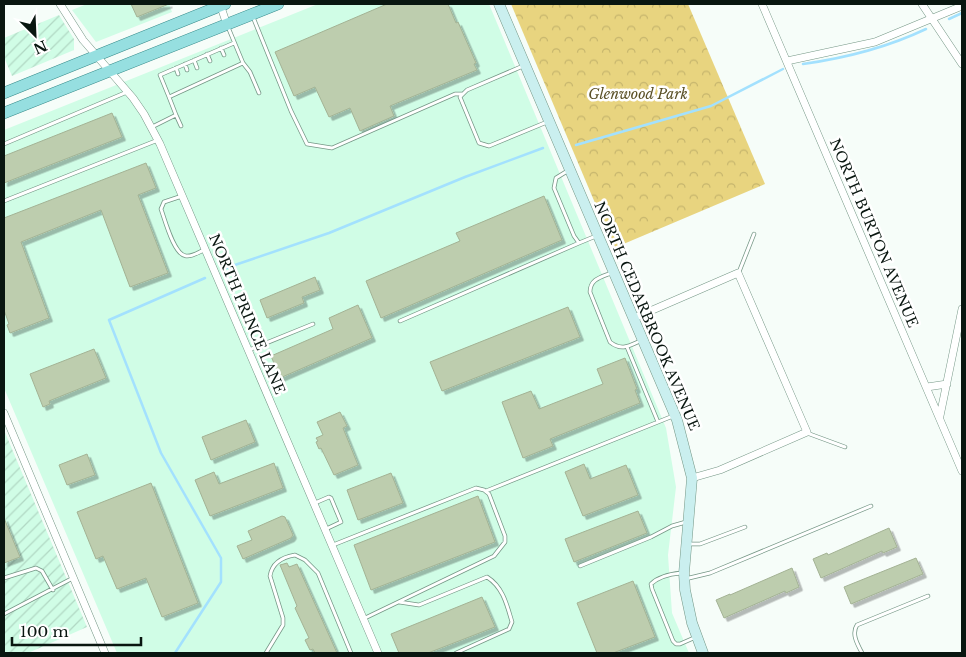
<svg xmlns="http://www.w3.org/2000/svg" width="966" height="657" font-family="'Libre Baskerville',serif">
<defs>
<pattern id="industrial-furrows" width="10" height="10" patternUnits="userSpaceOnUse" patternTransform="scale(1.25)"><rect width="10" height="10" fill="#d0fde6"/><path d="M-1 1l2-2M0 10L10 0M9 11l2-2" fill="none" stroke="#b1d8c4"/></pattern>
<pattern id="forest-crowns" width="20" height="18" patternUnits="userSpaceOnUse" patternTransform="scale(1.25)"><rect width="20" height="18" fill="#e8d47f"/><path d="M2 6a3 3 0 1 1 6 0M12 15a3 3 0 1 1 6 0" fill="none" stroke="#c6b56d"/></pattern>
<filter id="shadow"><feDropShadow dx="3.5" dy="3.5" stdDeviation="0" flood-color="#0004"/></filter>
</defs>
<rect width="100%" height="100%" fill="#f6fdf9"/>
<path fill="#d0fde6" d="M87 4H169L172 12 96 42 72 10Z
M318 4H489L666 428 676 487 668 555 672 613 689 653H117L4 388V130Z"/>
<path fill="url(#industrial-furrows)" d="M59 15 74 39V50L12 76 4 57V38Z
M4 430 87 627 28 653H4Z"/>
<path fill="url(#forest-crowns)" d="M511 4H688L765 184 614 248Z"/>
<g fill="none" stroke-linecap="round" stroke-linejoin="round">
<path stroke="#a3e1fe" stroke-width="2.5" d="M949 19 962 13
M803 64C846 58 886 48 926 29
M576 145 711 106 783 69
M226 268 329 233 465 177 543 148
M175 653 221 582V558L161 453 109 320 205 278"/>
</g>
<path fill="#bdcdae" stroke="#a3b294" filter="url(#shadow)" d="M131 4H169L137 17Z
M387 4H448L456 23 458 22 476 63 474 64 477 70 390 106 394 116 360 131 350 108 329 117 315 87 294 96 275 52Z
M112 113 122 137 4 183V156Z
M146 163 156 188 138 195 168 273 130 287 101 210 21 242 49 318 10 333 7 325 9 324 4 310V218Z
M544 196 562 240 381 318 366 281 460 241 456 233Z
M315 277 320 290 302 297 304 303 267 318 260 300Z
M358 305 372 338 280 378 271 356 333 329 329 318Z
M568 307 580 337 442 391 430 362Z
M94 349 106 378 49 401 50 404 43 407 30 374Z
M625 358 637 389 635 390 640 403 550 439 553 446 523 458 502 402 531 391 539 409 603 384 597 369Z
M340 412 347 426 343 428 358 465 334 475 321 448 319 449 316 442 318 441 316 438 323 435 317 422Z
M246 420 255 442 211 460 202 437Z
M87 454 95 475 67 485 59 465Z
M274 463 283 488 210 516 195 480 214 472 219 484Z
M584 464 590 479 626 465 638 495 583 516 565 472Z
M391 473 403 503 358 520 347 490Z
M151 483 198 603 162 617 146 578 117 589 103 556 96 559 77 512Z
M478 496 495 542 371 590 354 545Z
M638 511 647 533 574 562 565 539Z
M282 516 285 517 293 535 291 538 243 559 237 546 252 540 248 531Z
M4 518 20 557 4 563Z
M889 528 897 547 883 553 882 551 821 578 813 559 827 553 828 555Z
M916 558 923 574 851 604 844 587Z
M287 563 289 567 297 564 337 653H315L313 649 310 650 305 640 309 638 295 608 297 606 280 565Z
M792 568 799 587 786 593 785 591 724 618 716 600 730 594V595Z
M633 581 655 637 613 653H597L577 603Z
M482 597 495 627 428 653H399L391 634Z"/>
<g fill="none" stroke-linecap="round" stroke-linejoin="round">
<defs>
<path id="lane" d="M253 17 291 111 307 144 332 148 455 94H462
M221 48 224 55
M207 54 210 61
M194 60 197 68
M243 63 250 72 259 93
M185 64 187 70
M523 66 467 90 460 97 479 143 489 146 547 122
M176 68 178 74
M169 97 160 75 234 43
M176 115 181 126
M152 127 176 115 169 97 243 63 228 27
M4 144 127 92
M569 170 556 178 554 188 574 236 579 243 596 236
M182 196 164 202 161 209C165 220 174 255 186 256 192 257 199 252 204 250
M4 201 158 140
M739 272 754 234
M611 273C601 277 590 279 590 292L610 342C621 351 629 346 640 341
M400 321 579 243
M627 347 658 422
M249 350 313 324
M807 433 845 447
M486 491 673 416
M315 503 329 497 331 498 341 522 326 529
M689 544H700L745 527
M333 545 476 488 484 490 489 494 505 536V542L494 556 363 619
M580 566 651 537 672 526 686 522
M681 573C670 574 659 576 651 584L652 589 673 641 676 644H680L696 637
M4 578 36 568 42 571 53 590
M685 579 710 573 871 506
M399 602 419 605 487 577C503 587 507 605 512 622L509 629 456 653
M4 614 73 578
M266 653 283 625V618L270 576C272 563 283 557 295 555L305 560 318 573 351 653
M862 653C858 645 851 634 857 625L928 596"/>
<path id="street" d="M60 4 83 40 133 98 144 114 160 144 378 653
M220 4 227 25
M762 4 962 471
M922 4 962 64
M787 61 875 42 962 6
M634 318 738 273 807 432 720 470 692 478
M927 387 947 384
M4 413 105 653
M940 416 962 309"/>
<path id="secondary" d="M499 4 677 420 692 478 684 573 685 590 692 623 703 653"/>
<path id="primary" d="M4 93 225 4
M4 113 278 4"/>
</defs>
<use href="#lane" stroke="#759786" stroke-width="4.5"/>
<use href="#street" stroke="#759786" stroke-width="8"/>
<use href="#secondary" stroke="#759786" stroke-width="11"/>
<use href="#primary" stroke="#378b8a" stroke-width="12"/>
<use href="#lane" stroke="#fff" stroke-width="3"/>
<use href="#street" stroke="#fff" stroke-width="7"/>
<use href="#secondary" stroke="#caefef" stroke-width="10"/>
<use href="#primary" stroke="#96dfe0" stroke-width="11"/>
</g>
<g text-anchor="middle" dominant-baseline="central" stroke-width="5" stroke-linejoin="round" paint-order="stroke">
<g font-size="14" font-style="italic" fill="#5a5026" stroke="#fff">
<text x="638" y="94">Glenwood Park</text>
</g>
<g font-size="14" fill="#091610" stroke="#fff">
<text transform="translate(874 233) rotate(67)">NORTH BURTON AVENUE</text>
<text transform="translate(247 314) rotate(67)">NORTH PRINCE LANE</text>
<text transform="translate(647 316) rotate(67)">NORTH CEDARBROOK AVENUE</text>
</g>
</g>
<rect width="966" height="657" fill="none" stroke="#091610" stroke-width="10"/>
<g transform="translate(35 35) rotate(156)" stroke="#ffffff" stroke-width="4" paint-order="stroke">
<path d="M0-4L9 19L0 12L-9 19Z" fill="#091610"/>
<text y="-8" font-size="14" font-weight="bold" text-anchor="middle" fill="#091610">N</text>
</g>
<path d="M12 637v8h129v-8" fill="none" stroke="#091610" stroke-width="2.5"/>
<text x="20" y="637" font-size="15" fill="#091610" stroke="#ffffff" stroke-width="4" paint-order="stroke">100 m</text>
</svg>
